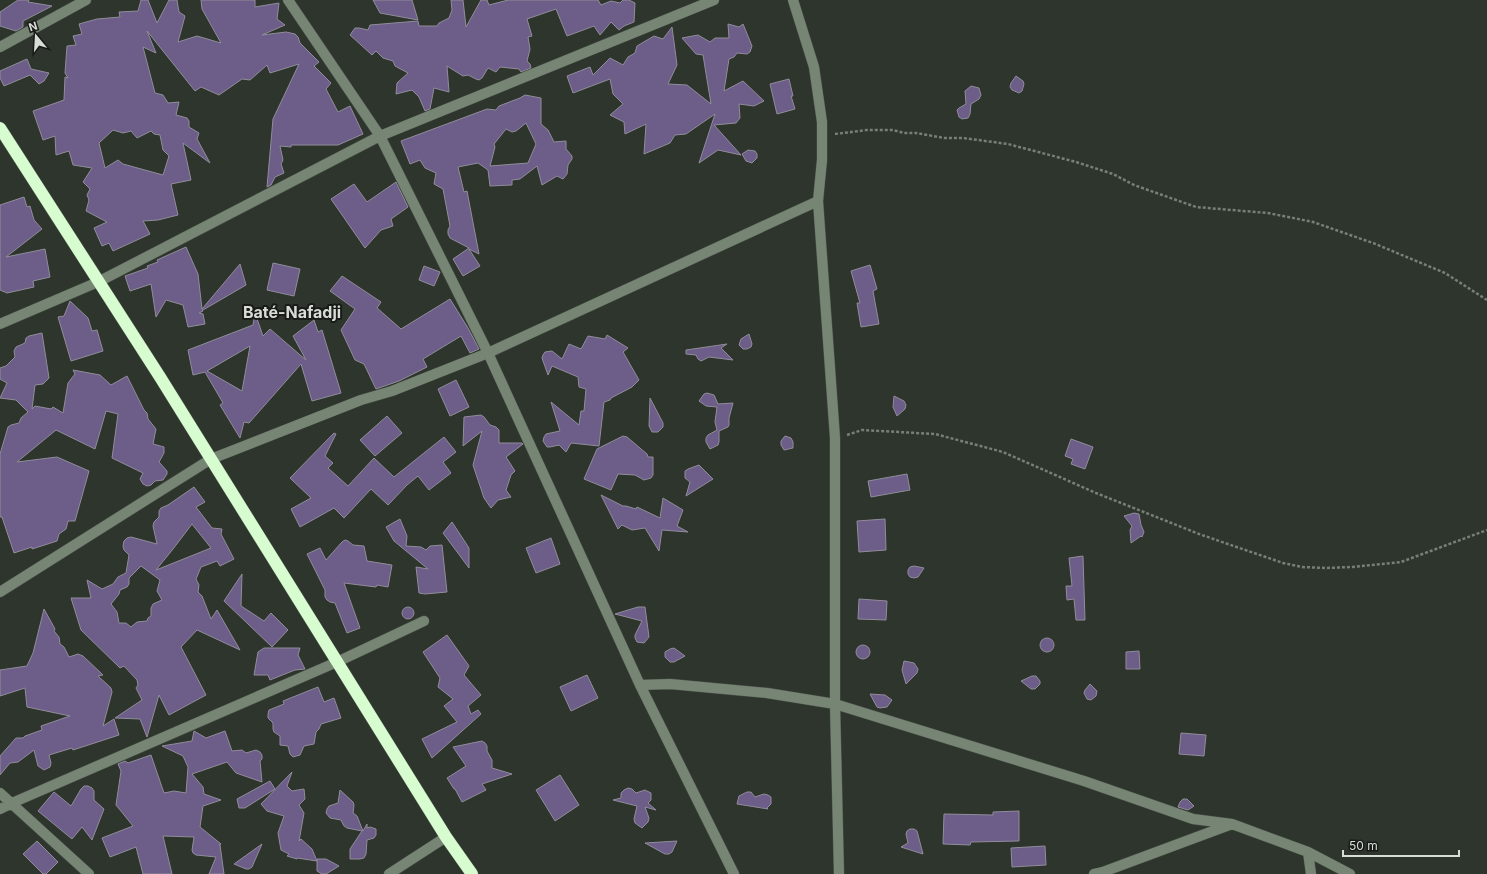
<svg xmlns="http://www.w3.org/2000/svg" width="1487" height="874" font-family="Inter,sans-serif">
<rect width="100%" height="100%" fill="#2d352c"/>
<path fill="#6c5d89" stroke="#918d9a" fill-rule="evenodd" d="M18 0H29L28 2 52 6 23 21V27L16 31 0 26V12Z
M141 0H148L157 23 169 0H177L179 12 185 16 178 42 197 36 221 43 202 9 201 0H255V7L279 3 277 19 285 25 262 35 286 32 295 34 298 37 300 43 319 62 314 66 331 83 326 89 338 112 350 106 363 134 338 145H291V147L280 146 283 160 281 164 284 173 275 177 271 185 267 187 273 119 299 64 270 73 267 65 250 80 242 79 219 95 201 87 195 91 147 31 156 53 143 47 155 93 163 95 168 103 179 102 176 115 187 118 189 121V127L199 133 197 139 210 163 183 143 191 180 171 184 178 215 158 220 143 221 150 234 113 251 109 243 102 246 94 228 107 222 86 211 89 200 87 195 90 189 83 182 92 168 73 165 69 151 56 155 55 136 43 140 33 111 64 100 65 77 68 78 65 73 67 46 76 45 73 36 82 34 79 24 97 19 120 17 119 12 138 11ZM113 130 123 133 131 131 137 138 151 131 154 134 160 135 163 150 169 156 163 175 123 164 118 160 105 168 99 143Z
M373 0H412L418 20 380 13Z
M451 0H463L466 27 481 0H487L489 5 508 0H598L601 5 611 1 620 3 623 0H629L635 3 634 22 624 26 619 30 611 22 600 35 594 26 567 36 556 9 527 19 532 36 528 37 530 49 527 61 530 64 531 68 521 72 519 69 500 67 496 72 488 68 482 78 479 80 476 79 468 75 463 76 447 66 449 92 434 88 430 109 425 111 419 97 412 90 396 94 397 83 408 73 395 66 393 61 383 58 376 51 372 55 350 35 355 28H359L368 30 370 25 418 21 419 26H437L439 23 449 18 452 10Z
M728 24 739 27 743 24 752 46 750 52 747 54 737 53 734 57 729 59 724 91 743 81 764 101 754 106 739 104 740 118 736 123 714 125 741 155 718 150 699 163 715 114 686 134 675 135 670 143 644 154 646 124 625 134 624 122 610 115 623 104 613 94 610 79 573 93 567 76 590 67 593 75 610 58 623 65 628 57 635 53 637 46 654 36 663 39 672 27 677 65 668 84 687 85 711 104 703 55 696 54 682 38 698 35 710 42 715 38H729Z
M27 59 31 69 49 73 44 81 39 84 30 75 4 86 0 78V71Z
M1016 76 1023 81 1024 84 1022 91 1019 93 1012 90 1010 87 1011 83Z
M789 79 793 96H791L795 109 777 114 770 84Z
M971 86 979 88 981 95 979 99 971 104 970 114 968 118 962 119 959 117 957 110 959 108 966 104 965 91Z
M525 95 541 98V124L548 130 554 142 566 141V149L572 156V159L568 165 567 174 563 179 557 176 542 185 537 166 520 179 512 180V185L490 186 488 170 478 163 458 167 464 192 467 191 479 254 469 249 480 266 463 276 453 259 469 248 450 238 448 234V230L450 226 443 189 434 184 436 173 425 168 420 160 410 164 401 141 487 109 496 110 499 106 520 98ZM526 123 536 144 528 163 490 166 495 147 494 144 506 129 512 132 516 131Z
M748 150 755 151 757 154V158L752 163 746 161 742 154Z
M396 182 408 207 391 219 393 226 381 230 365 248 331 199 354 184 367 202Z
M24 197 27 207 30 206 34 220 42 229 6 257 45 249 50 277 33 281 34 287 7 293 0 290V205Z
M186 247 198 274 202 309 240 264 246 285 203 310H202L203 311 199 313 203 314 205 324 188 327 183 305 166 300 156 317 151 284 130 291 125 276 148 268 147 266 158 262 157 260Z
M273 263 300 269 294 296 267 290Z
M870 265 877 289 873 291 879 324 861 327 857 303H860L851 271Z
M424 266 440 272 434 286 419 280Z
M342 276 381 302 377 308 401 329 450 299 468 328 479 349 470 353 461 336 423 359 427 367 399 381 376 389 364 364 355 360 341 330 355 309 330 291Z
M70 301 88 318 92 331 97 330 103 351 71 361 58 317 64 316Z
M255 313 263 336 270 329 306 360 293 336 314 320 318 332 322 330 341 393 312 401 301 364 249 423 244 422 240 438 220 405 223 403 205 372 193 375 188 350 253 325ZM250 346 242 391 207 371Z
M42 333 49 378 43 384 35 385 32 409 35 406 51 409 53 407 63 413 68 383 75 374 73 370 100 375 111 385 127 376 144 410 147 413 148 419 156 429 153 444 164 447V453L159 462 167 471V474L163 480 155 481 151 485 147 486 143 484 140 479 143 473 112 458 118 414 106 411 95 449 56 430 17 462 57 457 89 471 75 521H68L66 529 59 534 57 541 32 549V547L14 553 2 517H0V454L8 427 11 425 19 423 21 418 28 412 16 400 0 398 7 383 0 379V368L6 366 15 357 14 351 16 347 25 343 26 338 29 336Z
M749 334 752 344 751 347 747 349H743L739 345 741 339Z
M607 335 628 348 623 352 639 380 632 387 611 398 610 400 604 402 599 446 571 443 566 452 559 445 550 447H547L543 441 544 437 546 434 560 431 551 402 579 425 581 411H584L586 389 579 387 578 377 552 366 548 375 542 358 543 355 545 352 552 351 562 359 569 344 581 349 588 336 605 339Z
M727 344 721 348 733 360 709 357 701 361 698 359 696 355 686 354V350Z
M456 380 469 407 450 416 438 389Z
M707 393 714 395 718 404 733 403 729 418V425L728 427 719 431V442L718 445 710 449 706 442V438L708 435 717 430 715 422 717 407 706 406 699 401 704 394Z
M894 396 904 401 906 405 905 409 897 416 893 407Z
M650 398 663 423V427L658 432H652L649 426Z
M481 415 484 417 490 425 496 427 499 430V443H522L523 444 506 457 515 471 511 475 506 490 511 497 498 500 491 508 484 498 473 465 482 431 463 446 464 417Z
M387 416 402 433 375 456 360 440Z
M334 433 336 434 325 456 333 463 328 468 348 486 374 458 394 477 444 437 456 452 443 462 451 473 429 490 418 476 407 485 388 505 371 489 344 518 334 508 300 527 291 509 311 498 290 478Z
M623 436 627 437 647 454 648 457H653V475L651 478 644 480 635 475 618 474 611 490 584 479 597 449Z
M785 436 791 438 793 442V448L784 450 781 445V441Z
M1071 439 1093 447 1085 469 1071 464 1073 459 1065 456Z
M699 465 713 479 686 496 690 482 685 478V471L688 469Z
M907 474 910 490 871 497 868 481Z
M194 487 205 502 196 507 212 528 222 529 221 534 234 559 220 566 217 561 201 567 196 579 199 585 198 592 202 596 211 619 217 610 240 650 197 630 181 647 206 695 169 715 159 695 147 737 140 719 115 718 142 700 136 688 138 685 137 680 124 666 120 668 81 630 71 598H91L87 580 102 589 113 584 118 577 126 573 129 555 124 550 123 546 124 541 127 538 131 537 157 544 153 526 154 522 159 517V511L161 508 168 505ZM192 524 211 548 156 570 173 549ZM141 566 160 580 157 591 162 600 153 604 151 608V616L148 618 147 621 137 622 131 627 126 623H119L117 612 111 604 119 594 120 590 127 587 129 584V578Z
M601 495 623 506H626L636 509 637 507 660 518 663 498 683 510 677 526 688 532 662 530 659 551 645 528 632 530 622 525 618 529Z
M1134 513 1139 514 1141 525 1144 532 1142 537 1141 536 1131 543 1130 530 1132 526 1124 516Z
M400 519 407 536 406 546 421 547 426 550 430 546 442 545 447 592 425 594 419 593 416 567 428 569 394 541 386 527Z
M885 519 886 550 859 552 857 521Z
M452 522 469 548V568L443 533Z
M551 538 560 564 536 573 526 548Z
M345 540 348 541 353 545 364 546 367 561 392 565 388 587 377 585 376 587 344 583 360 628 347 633 335 603 330 602 327 600 325 597V590L307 554 320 548 326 560 342 542Z
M1083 556 1085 620H1076L1074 599 1067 600 1066 586H1072L1069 558Z
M914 566 924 568 918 577 914 578 910 577 908 574V570L910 567Z
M242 574 241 606 264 621 271 613 288 630 272 647 224 601Z
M859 599 887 601 886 620 858 619Z
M402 613a6 6 0 1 1 12 0a6 6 0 1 1-12 0Z
M638 607H645L649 637 644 643 637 642 635 638V635L642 621 615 614Z
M44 609 55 629 54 631 59 637 60 644 64 647 69 657 78 654 83 656 103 675 98 676 111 688 112 692 103 726 114 719 119 735 73 750 72 748 49 755 51 763 50 767 44 770 38 766 34 750 18 762 10 763 0 775V756L16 738H23L25 736 42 730 41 726 70 716 27 707 25 688 0 696V670L27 666 33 653Z
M447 635 469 666 464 675 481 695 468 706 471 714 478 710 481 714 432 758 422 739 457 722 444 706 453 699 438 687 440 678 423 652Z
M1040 645a7 7 0 1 1 14 0a7 7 0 1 1-14 0Z
M856 652a7 7 0 1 1 14 0a7 7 0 1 1-14 0Z
M264 648H300L298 655 305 669 295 670 270 680 268 675H254L258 652Z
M674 648 685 656 674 662H670L665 657V652L670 649Z
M1139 651 1140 669H1126V652Z
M904 661 914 663 918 669 917 673 906 684 902 670Z
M587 675 598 698 571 711 560 687Z
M1032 676H1036L1040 681V684L1035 689H1031L1021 681Z
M1090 684 1097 691 1096 696 1091 700 1087 699 1084 693 1085 690Z
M318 687 324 702 334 698 341 718 321 724 319 729 316 732 314 744 304 746 300 755 293 757 290 754 288 746 280 745V736L274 732 273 729V723L268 718V714L269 710 284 704 283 701Z
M870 694 885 695 892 700 887 707 880 708 877 707Z
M194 731 206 738 225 731 232 751 242 750 246 753 256 750 260 752 262 755V759L260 761 262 782 236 773 227 762 192 774 203 787 204 794 221 800 203 806 200 827 221 844 219 845H220L224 874H209L216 857 196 855 193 853 192 850 194 837 163 836 172 874H143L136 847 110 857 102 838 133 826 116 805 121 771 118 764 125 761 128 763 151 755 164 793 174 791 186 793 188 767 183 756 162 746 192 741Z
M1181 733 1206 735 1204 756 1179 754Z
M482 741 485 743 487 746V751L492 760V768L512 774 482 784 486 790 462 802 455 789H454L447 778 466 766 453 747Z
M292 772 287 786 292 791 304 789 305 799 299 805 304 813 299 841 301 839 312 849 317 861V859H326L339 866 326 874H322L317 871V861L297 858V859L287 856 289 854 281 850 278 833 284 816 267 811 261 804Z
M560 775 579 805 555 821 536 790Z
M270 781 275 789 245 808H239L237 799Z
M84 786H88L92 788 94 791V800L104 809 92 840 82 827 72 839 38 811 54 792 71 806 81 789Z
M628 788 632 789 636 793 645 790 651 793V800L648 803 656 810 645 807 649 818 648 822 642 828 635 823 634 819 637 806 613 800 621 798V793L624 790Z
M340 790 353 802 354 805 353 813 357 816 363 831 367 824V828L370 827 376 829V835L374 838 367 840 366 854 364 858 360 859H350V849L362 831 347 828 344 826 341 820 330 818 326 813 327 809 329 806 338 803Z
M747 792H751L755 797 764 794 768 795 771 797V804L767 808 768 809 737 804 739 796Z
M1183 799H1187L1194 806 1188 810 1178 807 1180 802Z
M1019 811V841L971 842 970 845 943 844 944 814 993 815V812Z
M910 829H914L917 831 923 854 901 847 908 843 906 834 907 831Z
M37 841 58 862 46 874H43L23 854Z
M677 841 672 852 669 854H665L645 843Z
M262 844 252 867 249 869H246L234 864Z
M1045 846 1046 865 1012 867 1011 848Z"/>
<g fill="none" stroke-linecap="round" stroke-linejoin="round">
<defs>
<path id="minor" d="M288 0 380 136 488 353 640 685 734 874
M793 0 814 67 822 122V160L818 201 835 438V704L839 874
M0 47 86 0
M0 324 98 282 380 136 714 0
M0 592 211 459 361 400 392 391 488 353 818 201
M640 685 670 684 767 693 835 704 1084 781 1193 819 1232 824
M0 793 89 874
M0 809 12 803 337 662 424 621
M1308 852 1311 874
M389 874 446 837
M1094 874 1103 872 1232 824 1308 852 1350 874"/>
<path id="highway" d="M0 128 160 377 446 837 472 874"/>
</defs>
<use href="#minor" stroke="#4c534b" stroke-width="11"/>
<use href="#highway" stroke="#4c534b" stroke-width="13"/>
<path stroke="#787f77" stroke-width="2.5" stroke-dasharray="3 2" stroke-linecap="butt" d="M835 134 867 130H893L904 133H916L944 138H963L1008 144 1076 162 1113 174 1134 185 1196 207 1268 213 1313 222 1373 243 1445 273 1487 300
M847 435 862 430 935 434 1003 452 1096 493 1199 534 1283 563 1302 567 1325 568 1352 567 1401 562 1487 530"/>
<use href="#minor" stroke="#778674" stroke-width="10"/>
<use href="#highway" stroke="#d7fccf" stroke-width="12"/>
</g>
<g text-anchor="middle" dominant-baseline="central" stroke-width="4" stroke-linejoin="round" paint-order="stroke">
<g font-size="16" font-weight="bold" fill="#d8ddd7" stroke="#181b17">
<text x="292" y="312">Baté-Nafadji</text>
</g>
</g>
<g transform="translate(36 36) rotate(342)" stroke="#181b17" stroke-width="3" paint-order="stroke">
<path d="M0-3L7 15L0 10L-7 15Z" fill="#d8ddd7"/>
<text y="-6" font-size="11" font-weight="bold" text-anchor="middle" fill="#d8ddd7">N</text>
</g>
<path d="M1343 850v6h116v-6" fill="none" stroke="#d8ddd7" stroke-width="2"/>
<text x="1349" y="850" font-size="12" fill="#d8ddd7" stroke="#181b17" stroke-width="3" paint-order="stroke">50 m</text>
</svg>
